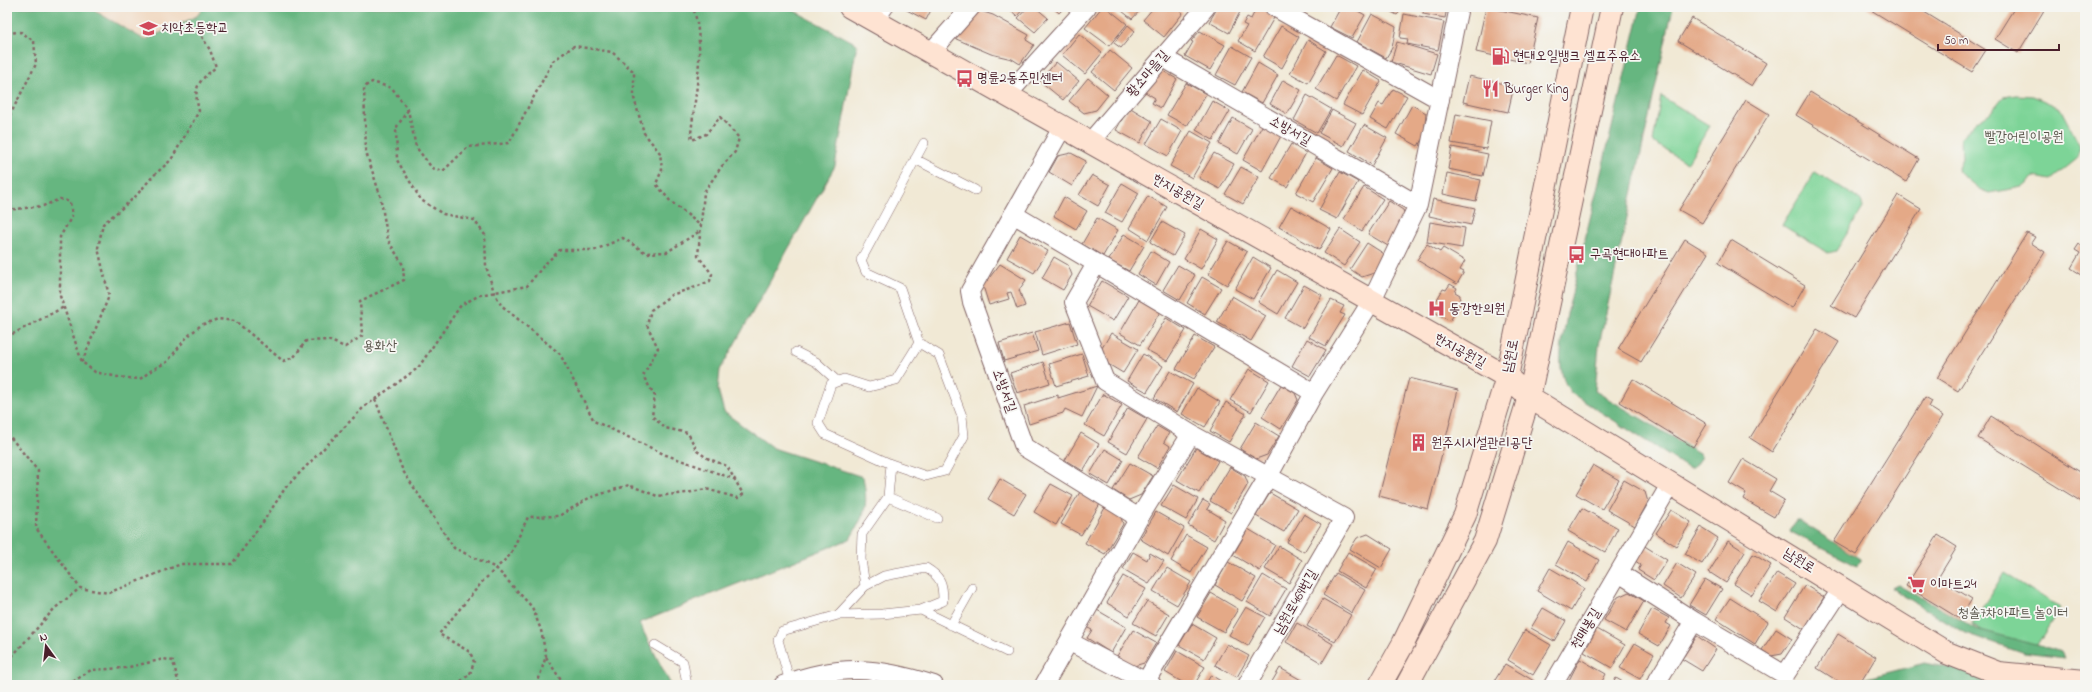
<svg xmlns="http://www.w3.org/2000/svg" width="2092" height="692" font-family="'Indie Flower','Poor Story',sans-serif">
<rect width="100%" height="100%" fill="#f6f6f2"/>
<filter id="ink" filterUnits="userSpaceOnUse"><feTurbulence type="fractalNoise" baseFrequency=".025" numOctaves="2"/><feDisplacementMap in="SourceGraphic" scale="8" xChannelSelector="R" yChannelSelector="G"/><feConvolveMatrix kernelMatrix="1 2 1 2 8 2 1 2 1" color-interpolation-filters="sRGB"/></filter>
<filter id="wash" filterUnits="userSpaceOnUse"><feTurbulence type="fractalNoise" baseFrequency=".012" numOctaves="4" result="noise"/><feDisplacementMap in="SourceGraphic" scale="16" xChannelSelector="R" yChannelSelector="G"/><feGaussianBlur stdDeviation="0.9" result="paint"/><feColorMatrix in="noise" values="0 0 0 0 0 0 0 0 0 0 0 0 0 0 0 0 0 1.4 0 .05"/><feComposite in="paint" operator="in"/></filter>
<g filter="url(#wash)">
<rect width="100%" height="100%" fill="#f1e9d5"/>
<path fill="#f0d5bc" d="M88 7H204L197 16 145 40Z"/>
<path fill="#7dd497" stroke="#647a61" d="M2017 95 2033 96 2060 108 2080 146 2078 158 2051 180 2034 177 2022 187 1989 193 1979 189 1957 171 1962 158 1961 138 1977 121 1990 113 2003 97Z
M1661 96 1710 126 1687 163 1653 142Z
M1815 172 1861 200 1863 208 1836 251 1828 253 1782 225Z
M2004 573 2060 608 2035 648 1996 639 1972 624Z"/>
<path fill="#66b680" stroke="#586a56" d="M7 7H88L145 40 197 16 204 7H787L857 44 835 166 720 370 718 390 724 412 773 448 863 477C869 508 865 513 850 539L639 623 671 685H7Z
M1641 7H1673L1599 345 1595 391 1699 453 1701 457 1693 468H1688L1571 393C1553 368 1563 343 1567 314Z
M1797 521H1800L1860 559V561L1857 566 1791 532 1790 530Z
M1898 585 1977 629 2062 652 2065 658 2024 653 1963 632 1891 588Z
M1925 663 2032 685H1854L1859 680Z"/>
<g id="blocks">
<path fill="#e4a987" d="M901 7H931L932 8 926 20Z
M1007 7H1025L1017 16Z
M1028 7H1035L1048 18 1035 32 1018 18Z
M1052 7H1065L1059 13Z
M1102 7H1106L1127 24 1109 46 1085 28Z
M1117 7H1143L1132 19Z
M1154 7H1176L1183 13 1164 37 1143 20Z
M1218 7H1239L1237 10 1240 12 1229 33 1209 22Z
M1257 7 1275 16 1255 51 1238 41 1247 26 1243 24 1247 17 1251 19Z
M1341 7H1351L1365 15 1352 38 1330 27Z
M1382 7H1404L1397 15Z
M1424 7H1447L1445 18 1423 14Z
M1486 7 1538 18 1528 63 1476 52Z
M1866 7H1916L1986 50 1972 72Z
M2015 7H2046L2018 53 1995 39Z
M971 8 993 15 1029 35 1026 40 1034 45 1020 64 1012 59 991 54 954 38Z
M1372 14 1396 27 1392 48 1386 58 1357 42Z
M1404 14 1444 22 1438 50 1407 44 1408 39 1400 38Z
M1692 18 1766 63 1752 86 1678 41Z
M1128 25 1135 31 1121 48 1114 43Z
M1281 26 1299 37 1282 68 1263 57Z
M1200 31 1225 45 1210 70 1185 56 1193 42 1191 41Z
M1079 34 1102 53 1085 74 1062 55Z
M1308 40 1326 51 1308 83 1290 73Z
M1397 42 1437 54 1431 74 1391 62Z
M1232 46 1251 57 1235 85 1216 75Z
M1110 50 1132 68 1114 90 1092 72Z
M1336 55 1356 66 1336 101 1316 89Z
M1056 62 1079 81 1063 100 1040 81Z
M1258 63 1278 75 1262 103 1242 92Z
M1363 70 1381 81 1362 115 1343 105Z
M1163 71 1177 79 1161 108 1152 103 1155 98 1142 90 1151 73Z
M1469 76 1514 86 1508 112 1463 102Z
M1088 78 1108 95 1096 110 1084 113 1069 101Z
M1283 80 1301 90 1287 114 1270 104Z
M1186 83 1206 94 1187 126 1167 115Z
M1393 89 1407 96 1388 129 1370 119 1379 103 1383 105Z
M1810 92 1919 159 1906 182 1796 115Z
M1307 95 1331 109 1317 133 1294 120Z
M1746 100 1769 114 1702 223 1679 210Z
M1212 101 1230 111 1213 140 1196 130Z
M1412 105 1426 113 1424 136 1418 146 1396 134Z
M1129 107 1152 121 1140 143 1116 130Z
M1332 110 1356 123 1343 146 1319 133Z
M1456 114 1491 121 1486 149 1451 143Z
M1233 118 1252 129 1238 154 1219 144Z
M1161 119 1182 131 1168 156 1146 144Z
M1364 125 1387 138 1372 165 1349 151Z
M1262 126 1281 136 1262 171 1243 160Z
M1191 131 1212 143 1192 178 1170 166Z
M1291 144 1306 153 1287 187 1271 178Z
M1452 147 1488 154 1483 176 1448 169Z
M1071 153 1086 161 1072 186 1049 172 1058 156Z
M1214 153 1234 164 1220 189 1199 178Z
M1316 158 1333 168 1313 202 1296 193Z
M1241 167 1259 177 1243 204 1225 194Z
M1340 172 1358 182 1337 219 1319 210Z
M1447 173 1481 180 1476 201 1443 194Z
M1092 175 1110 185 1098 206 1079 195Z
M1122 183 1139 193 1122 222 1105 213Z
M1364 187 1383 199 1362 231 1344 219Z
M1898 195 1921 209 1854 318 1831 305Z
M1148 196 1167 207 1148 240 1129 228Z
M1064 197 1087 211 1076 229 1054 216Z
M1433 199 1475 208 1471 225 1429 216Z
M1389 201 1403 210 1406 218 1388 246 1368 234Z
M1291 206 1331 229 1319 250 1279 227Z
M1097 218 1118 230 1103 256 1082 244Z
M1162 222 1185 235 1173 256 1150 242Z
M1430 222 1465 228 1462 248 1427 242Z
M1201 229 1218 239 1201 269 1184 259Z
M1340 229 1360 242 1344 266 1324 253Z
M2027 233 2035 237 2031 243 2045 252 1958 391 1937 378Z
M1124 234 1144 246 1129 271 1109 260Z
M1020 235 1048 251 1034 273 1007 258Z
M1685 239 1708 253 1641 362 1618 349Z
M1731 240 1805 285 1792 308 1718 263Z
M1228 241 1247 252 1227 285 1208 274Z
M1367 243 1386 255 1374 273 1362 277 1350 269Z
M1427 244 1440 252 1443 248 1465 261 1460 270 1464 272 1457 284 1417 260Z
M2079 244 2085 248V277L2071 268 2080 253 2075 250Z
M1151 251 1169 262 1156 285 1138 274Z
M1054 257 1068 265 1072 275 1063 290 1042 278Z
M1253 257 1271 268 1253 299 1235 289Z
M1000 264 1026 280 1019 290 1025 306 1017 309 1011 292 1007 293 1009 299 989 305 983 286Z
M1178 265 1195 275 1180 300 1163 290Z
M1277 270 1297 282 1278 314 1258 302Z
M1202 277 1221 288 1205 314 1187 303Z
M1102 281 1128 296 1113 321 1087 306Z
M1450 284 1457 288 1455 292 1460 295 1459 306 1450 321 1431 310 1443 289 1446 290Z
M1304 285 1322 295 1303 328 1285 318Z
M1232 296 1266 316 1251 341 1217 322Z
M1139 300 1160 312 1140 345 1120 333Z
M1331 300 1344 306 1340 313 1345 315 1326 346 1309 337Z
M1166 318 1186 330 1167 361 1147 350Z
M1070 322 1077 344 1042 355 1035 332Z
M1817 329 1839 342 1772 452 1750 438Z
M1032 333 1038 351 1004 361 999 343Z
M1111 333 1138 349 1123 373 1108 364 1102 348Z
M1195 336 1214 347 1194 379 1176 369Z
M1307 339 1326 350 1310 376 1292 366Z
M1082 354 1089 376 1056 386 1049 364Z
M1143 354 1163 366 1147 392 1127 381Z
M1043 362 1050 383 1017 393 1010 373Z
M1249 369 1269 381 1251 412 1230 400Z
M1170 371 1193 384 1177 412 1154 398Z
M1409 378 1458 390 1428 509 1379 496Z
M1633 379 1707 424 1693 447 1620 402Z
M1281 385 1295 393 1298 400 1281 429 1262 417Z
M1097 386 1082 417 1065 409 1063 413 1029 424 1024 406 1058 395V398Z
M1197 388 1220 402 1205 427 1182 414Z
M1103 394 1122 405 1104 436 1085 425Z
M1925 397 1932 401 1929 407 1943 416 1856 555 1834 542Z
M1226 402 1246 414 1229 442 1210 431Z
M1128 408 1147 419 1127 453 1108 442Z
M1991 416 2085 475V504L1978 438Z
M1256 422 1279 436 1267 455 1256 459 1240 449Z
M1157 426 1169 433 1164 442 1170 446 1157 468 1138 457Z
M1081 433 1099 444 1083 471 1065 460Z
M1196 448 1218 461 1199 493 1177 480Z
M1105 449 1123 460 1109 485 1090 474Z
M1743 459 1776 479 1769 491 1784 500 1774 517 1743 499 1746 493 1729 483Z
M1130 463 1153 476 1141 495 1129 500 1113 490Z
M1593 465 1619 480 1602 509 1576 494Z
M1230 467 1245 476 1248 484 1231 513 1210 501Z
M1000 479 1026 494 1014 514 988 499Z
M1624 480 1645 492 1648 502 1635 526 1607 510Z
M1051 484 1073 496 1056 525 1034 512Z
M1174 485 1198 499 1186 520 1161 506Z
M1080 492 1100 504 1081 535 1061 524Z
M1270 493 1298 509 1284 532 1256 516Z
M1203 500 1210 504 1207 509 1225 520 1214 540 1188 525Z
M1106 506 1120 514 1123 524 1105 554 1085 543Z
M1582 508 1618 528 1605 552 1568 531Z
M1671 510 1691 522 1676 546 1656 533Z
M1156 512 1184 528 1168 556 1140 539Z
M1304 514 1321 524 1304 552 1287 542Z
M1701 527 1718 538 1702 564 1685 554Z
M1248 529 1275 545 1260 571 1233 555Z
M1368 534 1392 549 1381 568 1350 549 1357 538Z
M1186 535 1207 547 1191 573 1171 561Z
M1938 535 1957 547 1938 578 1972 599 1960 619 1906 586Z
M1728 541 1745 552 1726 583 1709 572Z
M1568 542 1599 560 1587 582 1556 564Z
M1643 545 1667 560 1654 580 1638 570 1641 565 1634 560Z
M1279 546 1302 560 1289 583 1265 569Z
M1133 552 1147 560 1150 553 1164 561 1149 584 1123 569Z
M1348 552 1377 569 1366 588 1337 571Z
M1753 554 1771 565 1752 595 1734 584Z
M1228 562 1256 578 1242 601 1215 585Z
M1677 563 1696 575 1681 598 1663 586Z
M1167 568 1191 582 1177 605 1153 591Z
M1550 568 1584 588 1571 611 1537 591Z
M1336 573 1365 590 1352 613 1323 595Z
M1777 573 1795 584 1777 612 1759 601Z
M1263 575 1286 589 1270 616 1247 602Z
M1123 576 1146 589 1129 616 1107 603Z
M1705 579 1722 589 1706 615 1689 605Z
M1805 585 1824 597 1804 629 1785 617Z
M1629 592 1644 601 1626 632 1604 620 1618 597Z
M1211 593 1238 609 1224 632 1197 617Z
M1730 598 1768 622 1755 644 1716 619Z
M1323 599 1351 615 1335 642 1307 626Z
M1147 601 1169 614 1156 636 1133 623Z
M1246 607 1265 617 1248 646 1229 635Z
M1543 608 1566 621 1554 641 1531 628Z
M1652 609 1669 618 1666 623 1671 626 1659 646 1638 634Z
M1097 610 1126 627 1111 653 1087 638 1092 630 1086 627Z
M1297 623 1333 644 1322 663 1286 642Z
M1192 624 1216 638 1204 659 1179 645Z
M1597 629 1625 645 1612 668 1584 652Z
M1776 629 1792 639 1782 654 1771 656 1762 650Z
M1133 630 1156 643 1144 663 1134 666 1117 656Z
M1525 630 1551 645 1533 675 1508 660Z
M1838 634 1876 657 1859 685H1844L1817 668Z
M1697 636 1716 649 1702 671 1682 659Z
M1635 643 1654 654 1640 679 1620 668Z
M1227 644 1249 656 1237 677 1215 665Z
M1177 651 1205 667 1194 685H1187L1165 672Z
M1580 659 1606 674 1600 685H1573L1568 682Z
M1505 664 1534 681 1531 685H1492Z
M1280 668 1310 685H1270Z
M1211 675 1227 685H1205Z
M1616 678 1628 685H1612Z"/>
</g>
</g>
<g filter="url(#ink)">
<use href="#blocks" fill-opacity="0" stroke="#846666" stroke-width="1"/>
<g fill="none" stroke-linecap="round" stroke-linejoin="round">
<defs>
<path id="lane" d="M915 159 975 190
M919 343 939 355 962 416 964 436 945 471 926 476 891 464 825 434 818 423 831 384 844 379 869 387 896 380 919 343 900 288 866 272 861 260 924 143
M796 352 816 362 837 381
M888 497 937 518
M865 586 861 559 862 534 888 497 891 464
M921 610 1007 652
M951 625 972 588
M655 645 683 662 687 685
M790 682 778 640 782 631 838 615 882 614 921 610 943 601C943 583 941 577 926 568L884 576 865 586 838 615"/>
<path id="street" d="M1274 7 1440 100
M874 20 884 7
M932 51 971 7
M1162 57 1418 205
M1007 95 1087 7
M1063 126 970 291 972 302 1024 447 1139 518
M1090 142 1206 7
M1013 214 1314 393
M1096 264 1074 302 1105 381 1191 434 1344 518 1247 685
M1619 573 1694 621 1655 685
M1694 621 1785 675 1842 588
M1070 642 1152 685
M1146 681 1268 477 1314 393 1371 302 1418 205 1459 7
M783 685C839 663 878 667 934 685
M1044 685 1139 518 1191 434
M1553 685 1671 483"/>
<path id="secondary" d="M850 7 1507 377 1529 397 1947 653 1998 673 2085 681
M1380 685 1403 644 1465 515 1507 377 1582 7
M1407 685 1485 541 1529 397 1612 7"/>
</defs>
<use href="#lane" stroke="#846666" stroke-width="10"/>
<use href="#street" stroke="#846666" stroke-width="20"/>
<use href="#secondary" stroke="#846666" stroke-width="24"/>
<path stroke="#846666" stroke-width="2.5" stroke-dasharray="3 3" stroke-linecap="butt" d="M7 33 21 32 34 41 36 64 7 121
M408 110 396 128 397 160 421 200 443 214 474 220 485 235 486 266 494 292 501 305 560 354 594 421 666 455 734 479
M7 210 43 206 60 199 70 202 72 216 60 237V296L82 362 95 372 118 377 140 379 152 370 167 362 187 337 201 325 218 319 235 321 283 361 294 357 306 341 328 340 345 347 362 336 360 301 404 280 403 265 388 240 380 195 366 152 364 87 372 82 392 88 408 110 416 147 432 168 443 171 468 147 509 143 553 61 574 46 612 52 634 72V98L644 133 660 153 662 170 656 184 671 202 683 211 701 226
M7 337 64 307
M82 362 109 296 98 248 103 224 135 197 153 176 171 160 199 111C193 86 197 83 216 67L210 50 195 25
M375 399 403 471 454 548 496 568 532 607 541 630 546 656 537 685
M7 433 38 471 36 528 80 588
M546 657 564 685
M7 685 8 661 54 609 80 588 108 593 181 564H232L263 522 286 487 364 407 418 368 461 305 480 295 527 286 545 264 560 250H595L623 238 646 253 667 252 700 231
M68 685 91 670 125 668 164 659 173 661 179 685
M456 685 470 674 474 662 470 652 439 634 483 581 510 555 528 517 559 516 589 498 629 485 657 496 687 493 706 489 738 498 743 494 727 466 707 458 697 451 688 433 665 428 652 416 655 396 643 376 658 348 647 325 651 310 671 295 696 287 710 281 712 274 698 256 704 192 722 166 735 152 739 138 720 117 706 134 692 140 691 134C695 93 706 47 693 7"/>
<use href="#lane" stroke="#fff" stroke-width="9"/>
<use href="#street" stroke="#fff" stroke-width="18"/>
<use href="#secondary" stroke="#fee3d2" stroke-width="22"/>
</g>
</g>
<defs>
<symbol id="school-bare" viewBox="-9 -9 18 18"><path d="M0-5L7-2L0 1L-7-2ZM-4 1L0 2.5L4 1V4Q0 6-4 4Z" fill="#d1495b" stroke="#f6f6f2" stroke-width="2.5" paint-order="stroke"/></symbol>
<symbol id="fuel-bare" viewBox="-9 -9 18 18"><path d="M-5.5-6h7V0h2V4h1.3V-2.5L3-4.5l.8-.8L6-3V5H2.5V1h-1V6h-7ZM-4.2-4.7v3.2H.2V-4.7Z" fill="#d1495b" stroke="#f6f6f2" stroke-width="2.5" paint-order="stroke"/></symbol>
<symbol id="bus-bare" viewBox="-9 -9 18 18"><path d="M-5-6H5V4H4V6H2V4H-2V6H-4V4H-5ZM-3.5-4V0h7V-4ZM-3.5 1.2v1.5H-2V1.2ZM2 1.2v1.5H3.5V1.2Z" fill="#d1495b" stroke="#f6f6f2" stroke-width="2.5" paint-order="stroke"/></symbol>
<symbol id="restaurant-bare" viewBox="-9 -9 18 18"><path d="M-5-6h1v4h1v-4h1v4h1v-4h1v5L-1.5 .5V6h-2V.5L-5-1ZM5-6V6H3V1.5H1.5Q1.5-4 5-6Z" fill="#d1495b" stroke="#f6f6f2" stroke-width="2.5" paint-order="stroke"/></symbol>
<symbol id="hospital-bare" viewBox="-9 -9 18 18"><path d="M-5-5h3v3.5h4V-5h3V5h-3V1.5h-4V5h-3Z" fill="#d1495b" stroke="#f6f6f2" stroke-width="2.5" paint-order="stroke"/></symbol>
<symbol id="building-bare" viewBox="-9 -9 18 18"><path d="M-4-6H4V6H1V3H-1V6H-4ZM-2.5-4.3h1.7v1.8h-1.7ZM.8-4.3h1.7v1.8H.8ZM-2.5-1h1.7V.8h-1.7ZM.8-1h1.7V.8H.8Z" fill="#d1495b" stroke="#f6f6f2" stroke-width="2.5" paint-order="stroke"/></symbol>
<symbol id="supermarket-bare" viewBox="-9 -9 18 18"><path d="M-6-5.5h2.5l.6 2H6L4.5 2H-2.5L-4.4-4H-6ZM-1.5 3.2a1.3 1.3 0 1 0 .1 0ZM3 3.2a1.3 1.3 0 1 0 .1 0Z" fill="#d1495b" stroke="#f6f6f2" stroke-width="2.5" paint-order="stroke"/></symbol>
</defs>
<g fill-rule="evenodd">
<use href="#school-bare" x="136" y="16" width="25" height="25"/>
<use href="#fuel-bare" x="1488" y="44" width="25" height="25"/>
<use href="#bus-bare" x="952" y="66" width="25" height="25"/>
<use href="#restaurant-bare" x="1478" y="76" width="25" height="25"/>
<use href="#bus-bare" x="1564" y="242" width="25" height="25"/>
<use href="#hospital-bare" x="1424" y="296" width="25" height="25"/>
<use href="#building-bare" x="1406" y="430" width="25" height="25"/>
<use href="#supermarket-bare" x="1904" y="572" width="25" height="25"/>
</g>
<g text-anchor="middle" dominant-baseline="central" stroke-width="3.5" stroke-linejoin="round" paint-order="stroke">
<g font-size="14" fill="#4a1f2b" stroke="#f6f6f2" text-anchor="start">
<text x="161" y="28">치악초등학교</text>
<text x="1513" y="56">현대오일뱅크 셀프주유소</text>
<text x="977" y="78">명륜2동주민센터</text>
<text x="1504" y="89">Burger King</text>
<text x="1590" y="254">구곡현대아파트</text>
<text x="1449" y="309">동강한의원</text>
<text x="1431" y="443">원주시시설관리공단</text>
<text x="1930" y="584">이마트24</text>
</g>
<g font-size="14" fill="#4a1f2b" stroke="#f6f6f2">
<text transform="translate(1148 74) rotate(-49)">황소마을길</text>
<text transform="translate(1290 131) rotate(30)">소방서길</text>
<text transform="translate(1178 192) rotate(30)">한지공원길</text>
<text transform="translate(1460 351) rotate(29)">한지공원길</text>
<text transform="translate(1511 356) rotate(-78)">남원로</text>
<text transform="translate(1004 391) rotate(70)">소방서길</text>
<text transform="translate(1799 561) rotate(32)">남원로</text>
<text transform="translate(1296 602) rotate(-60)">남원로469번길</text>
<text transform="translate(1586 629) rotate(-59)">천매봉길</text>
</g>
<g font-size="14" fill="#59554b" stroke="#f6f6f2">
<text x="2024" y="137">빨강어린이공원</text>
<text x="380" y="346">용화산</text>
<text x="2013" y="613">청솔7차아파트 놀이터</text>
</g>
</g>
<rect width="2092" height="692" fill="none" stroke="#f6f6f2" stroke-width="24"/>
<g transform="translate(46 646) rotate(345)" stroke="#f6f6f2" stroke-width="3" paint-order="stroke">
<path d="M0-3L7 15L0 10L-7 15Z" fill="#4a1f2b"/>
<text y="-6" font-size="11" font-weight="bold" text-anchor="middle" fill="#4a1f2b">N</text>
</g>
<path d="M1938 44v6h121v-6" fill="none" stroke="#4a1f2b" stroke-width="2"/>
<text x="1944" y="44" font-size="12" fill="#4a1f2b" stroke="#f6f6f2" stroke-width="3" paint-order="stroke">50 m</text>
</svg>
